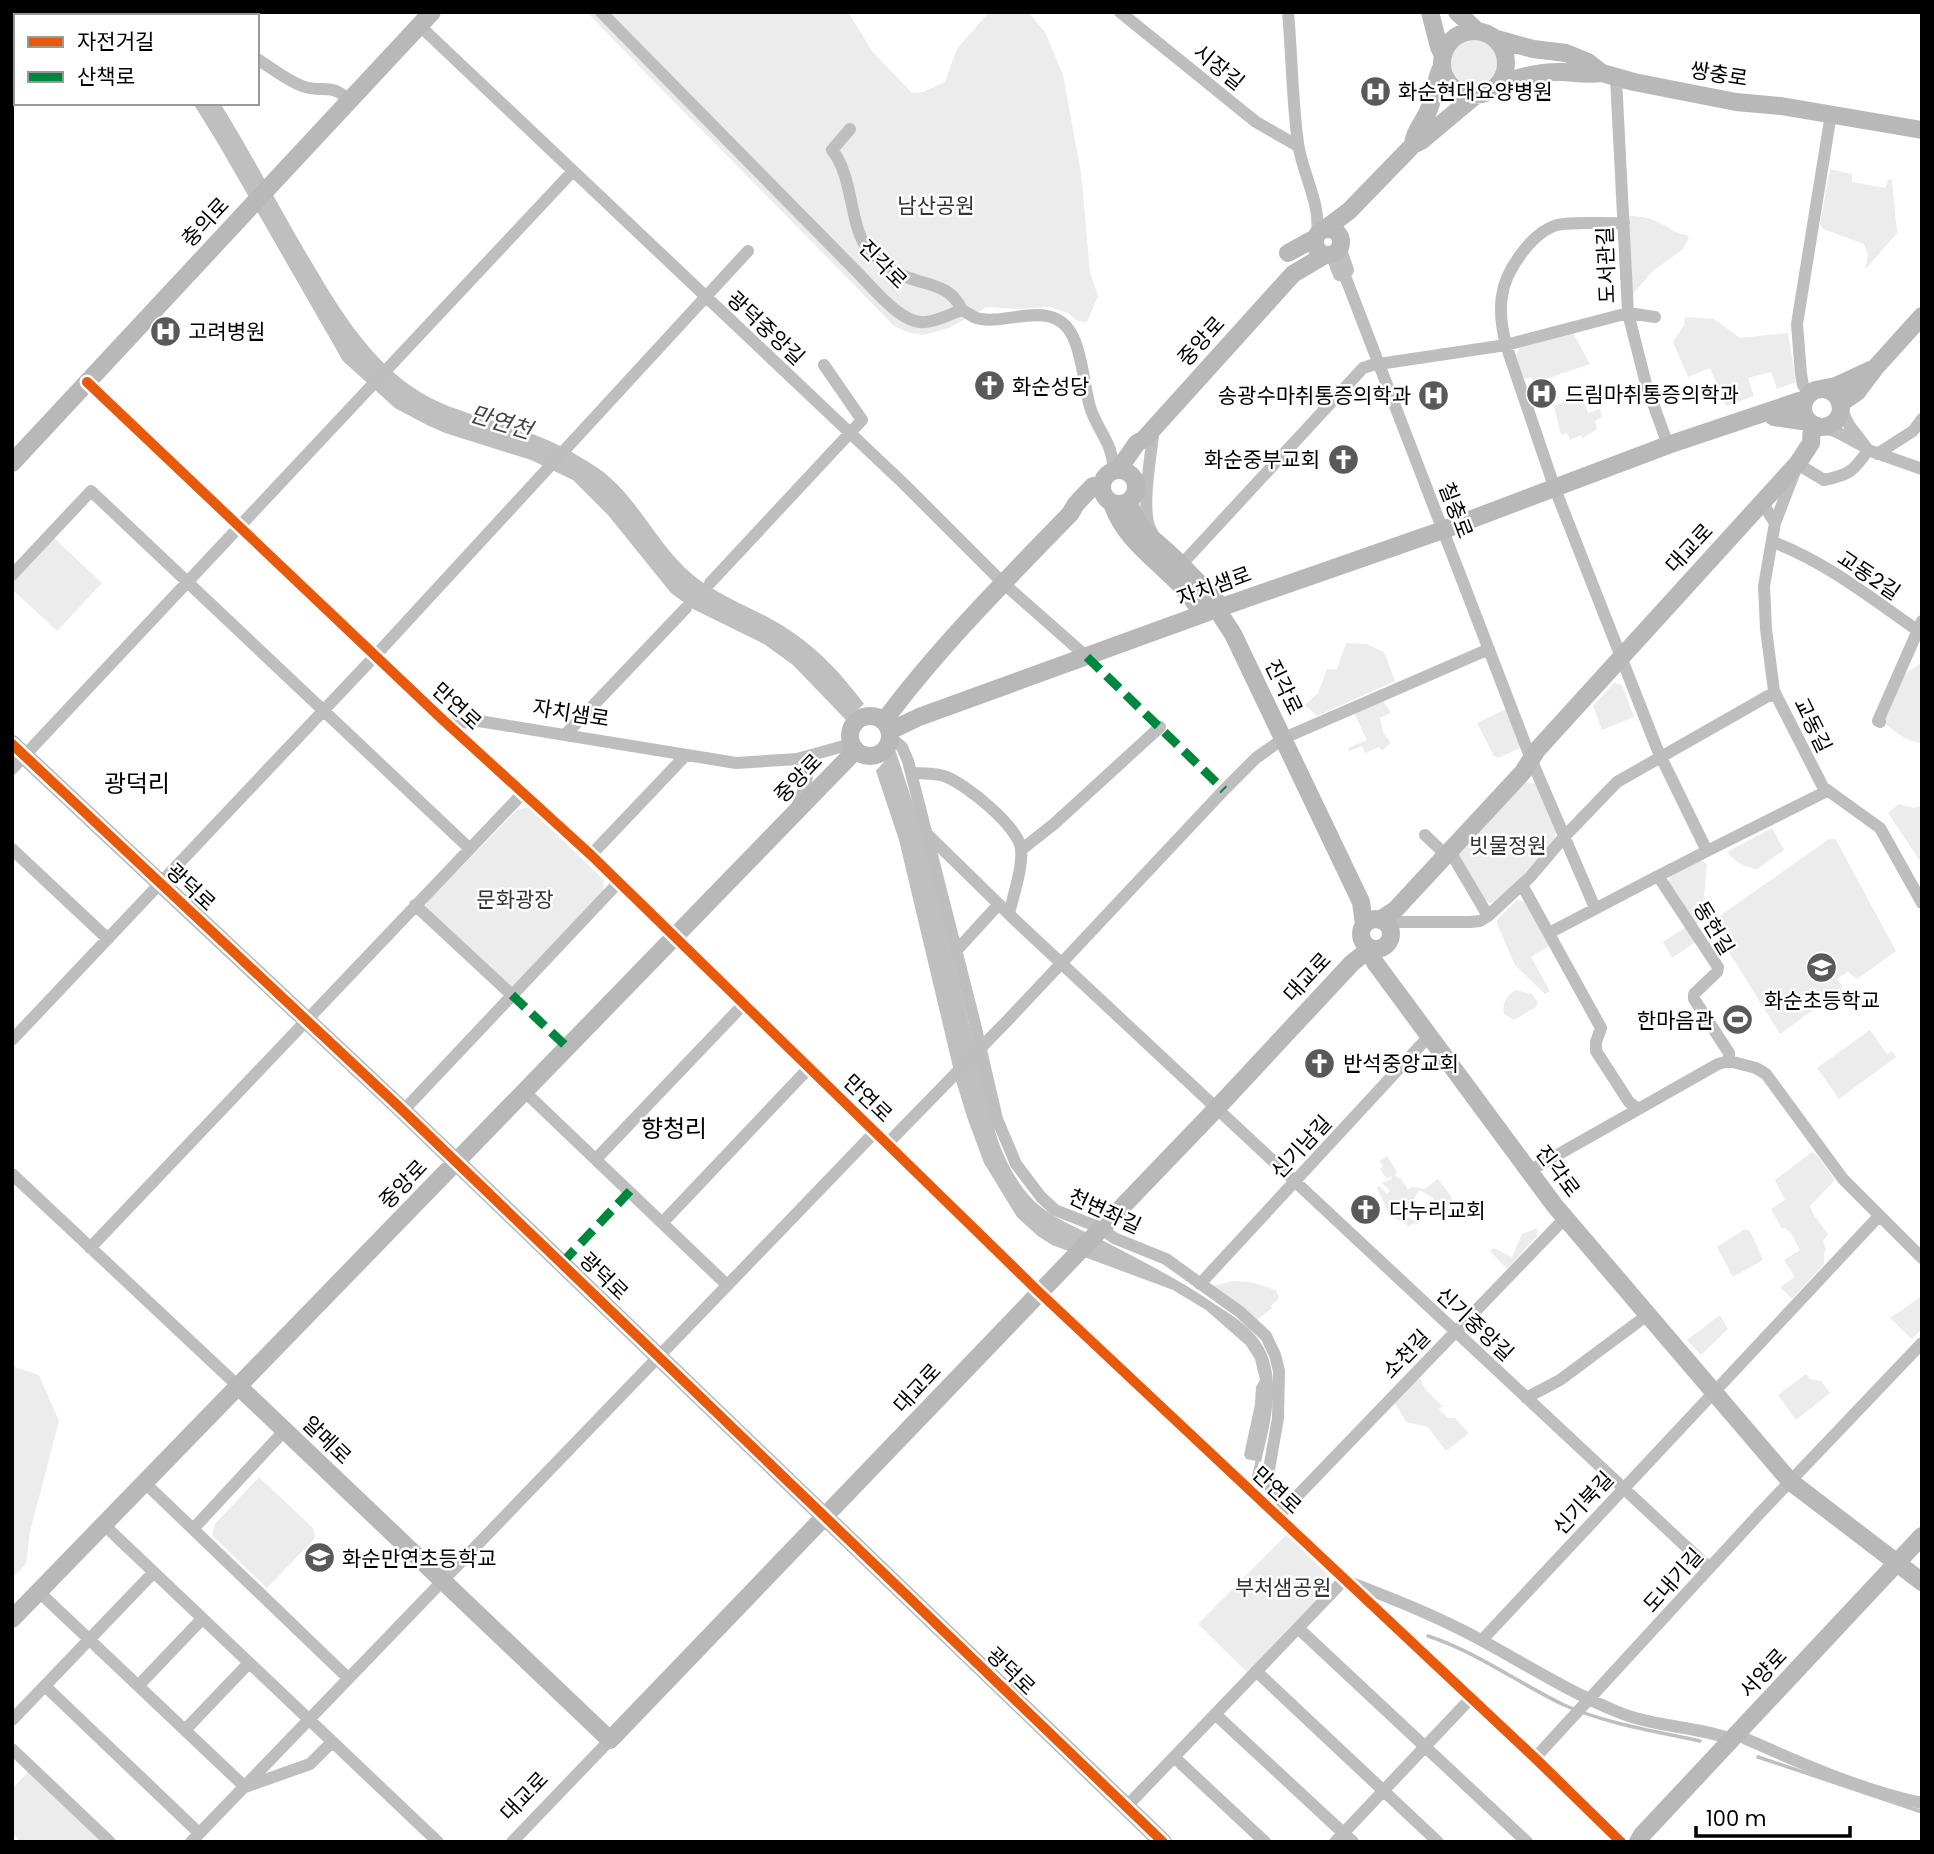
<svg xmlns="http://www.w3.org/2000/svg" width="1934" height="1854" font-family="Poppins,'Noto Sans KR',sans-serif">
<rect width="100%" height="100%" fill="#fff"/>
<path fill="#ececec" d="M587 12H848L872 51 912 93 923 92 945 82 957 49 989 12H1028L1045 32 1063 75 1081 173 1090 272 1098 296 1087 322 1077 321 1068 313 1049 307 1016 309 987 307 949 328 923 335 907 332 894 326C792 220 688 118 587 12Z
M1451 62a23 23 0 1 1 46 0a23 23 0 1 1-46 0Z
M1830 169 1852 174V182L1885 188 1889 179 1892 180 1897 233 1865 270 1868 255 1864 244 1823 229 1820 224Z
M1629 216C1640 216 1651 218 1662 224 1673 230 1673 233 1687 235L1689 237 1683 249 1653 271 1632 295Z
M1685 317 1714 319 1740 338 1788 333 1796 382 1777 389 1771 372 1748 378 1754 396 1726 406 1710 368 1688 377 1673 342 1684 325Z
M1572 331 1590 364 1534 383 1532 377 1524 379 1516 355 1522 345Z
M1581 395 1588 413 1600 409 1602 417 1595 421 1597 429 1583 438 1581 435 1570 440 1567 433 1561 435 1554 406Z
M54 538 102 583 57 631 12 589V582Z
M1346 643 1366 644 1384 652 1395 681 1317 716 1305 705 1318 693 1327 669H1337Z
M1922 662V743C1905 742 1894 730 1882 721L1902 676Z
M1614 683 1622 685 1634 717 1602 730 1593 706Z
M1383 701 1391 713 1380 718 1383 732 1391 743 1382 750 1379 747 1365 753 1362 746 1349 751 1348 748 1367 740 1354 713Z
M1508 708 1522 747 1498 758 1494 756 1477 723Z
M1526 782 1535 784 1556 832 1554 842 1497 902 1490 903 1484 900 1458 853Z
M1899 804 1913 808 1922 806V864L1888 813Z
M528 807 604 880 603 896 517 986H506L425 908 427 902 517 810Z
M1772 828 1784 850 1757 869C1743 867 1736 862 1727 852Z
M1829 839H1835L1837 842 1896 951 1857 979 1848 972 1837 979 1842 986 1841 990 1780 1034 1714 928 1721 915Z
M1701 860 1707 864 1702 918 1699 923H1695L1668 883 1670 876Z
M1517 900 1524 901 1549 946 1531 957 1550 991 1545 994 1515 965 1497 924V920Z
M1686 927 1696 942 1672 958 1663 942Z
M1515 990 1532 994 1538 1003 1536 1007 1514 1020 1504 1014C1502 1004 1506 996 1515 990Z
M1870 1030 1887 1054 1892 1051 1896 1057 1839 1099 1817 1068Z
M1812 1152 1816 1154 1835 1180 1810 1206 1813 1214 1828 1234 1823 1241 1826 1249 1824 1253V1264L1792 1299 1780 1287 1795 1277 1784 1260 1800 1250 1791 1233 1785 1228 1782 1229 1771 1209 1785 1200 1775 1180Z
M1387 1156 1397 1172 1394 1175 1401 1179 1408 1190 1412 1187 1424 1189 1438 1179 1451 1196 1452 1204 1436 1217 1428 1211 1434 1198 1419 1190 1405 1215 1421 1225 1415 1223 1409 1226 1389 1215 1377 1188 1379 1186 1387 1194 1390 1191 1382 1183 1391 1179 1392 1176 1387 1179 1380 1169 1383 1166 1379 1161Z
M1537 1228V1236L1507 1269 1490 1251 1494 1248 1512 1257 1522 1234Z
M1745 1229 1750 1231 1763 1260 1733 1277 1717 1247Z
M1233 1281 1250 1282 1276 1290 1279 1298 1271 1306 1272 1308 1257 1320 1213 1286Z
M1922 1296V1329L1912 1339 1890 1318Z
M1720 1315 1728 1329 1701 1355 1687 1340Z
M12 1366 39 1375 59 1421 30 1532 26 1564 12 1578Z
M1806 1374 1810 1379 1821 1381 1830 1393 1796 1420 1778 1395Z
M1420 1379 1426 1390 1442 1406 1439 1409 1448 1418H1455L1468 1432V1434L1446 1451 1428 1427 1406 1422 1395 1403 1416 1380Z
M259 1477 313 1528 315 1538 267 1588 212 1535 215 1524Z
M1287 1534 1331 1578V1585L1248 1673 1198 1624Z
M28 1772 102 1842H21L12 1833V1789Z"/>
<path fill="#bfbfbf" d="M193 103H220C254 157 282 214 315 268 338 307 363 347 399 377 434 406 467 412 509 426 537 434 565 447 590 463 636 490 653 542 693 575 716 594 745 605 771 619 810 640 838 669 864 704L846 720 793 665 764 644 693 609 671 593 608 515 573 480 531 460 445 433 427 425 395 408 343 361 219 145Z
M895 749 916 813 991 1112C996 1144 1012 1179 1035 1202 1054 1219 1078 1228 1100 1239 1140 1260 1179 1279 1216 1305 1235 1317 1256 1330 1266 1352 1281 1386 1269 1428 1261 1462L1246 1459 1244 1455 1255 1404 1256 1387 1260 1380 1255 1359 1246 1345 1206 1310 1173 1290 1052 1245 1038 1236 1017 1217 984 1163 967 1117 957 1084 899 840 876 771Z"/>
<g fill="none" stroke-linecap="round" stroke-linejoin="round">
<path stroke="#bfbfbf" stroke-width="3.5" d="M1253 1480 1258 1458
M1428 1636C1477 1652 1518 1683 1564 1705 1607 1724 1655 1731 1700 1741
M1758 1757 1922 1812"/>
<path stroke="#bebebe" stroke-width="12" d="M197 12 199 16
M601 12 858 273C873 288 902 325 925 322 938 321 950 314 962 310 966 312 972 316 976 318 1008 327 1055 295 1074 339 1083 360 1084 385 1090 407 1097 430 1115 446 1113 471
M1120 12 1256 122 1298 146
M1288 12C1292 56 1292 100 1298 143 1302 173 1321 203 1317 233
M420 26 904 484 1003 583 1087 657
M257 59C272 68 286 80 302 86 324 94 329 81 350 101
M1616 78 1628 313 1646 384 1668 445
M850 129 832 150C854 176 849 229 869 250 880 262 895 273 909 278 932 286 951 286 962 310
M1624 223C1606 224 1574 221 1557 225 1532 232 1505 271 1502 296 1499 313 1502 329 1506 345L1555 489 1658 751 1707 851 1658 876 1718 967 1717 972 1694 994V999L1729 1053V1061L1756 1068 1766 1074 1843 1179 1922 1258
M1340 247 1348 270 1345 276
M1328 255 1333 259 1339 275 1345 276 1531 759 1595 908
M87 382 443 720 591 855 1039 1292 1535 1758 1621 1842
M1809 394 1803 385 1801 374 1797 324 1831 114
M1841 409 1849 425 1868 450
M1823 427 1837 432 1861 445
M1877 454 1913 431 1922 419
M1799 465 1824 480C1849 475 1854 471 1868 450L1922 469
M1762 502 1775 523 1764 586 1766 629 1774 691 1823 787 1880 828 1922 903
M1775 523 1795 471
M1152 532C1139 514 1152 451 1154 427
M1773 542C1826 562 1871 598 1917 630
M1181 565 1363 368 1372 365 1506 345 1628 313 1655 317
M12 575 91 491 469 848
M710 583 862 420 824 365
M1880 722 1878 721 1922 621
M448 724 479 721 736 763 797 759 851 744
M565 735 686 608
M890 737 902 747 908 761 975 1024 997 1119 1016 1164 1041 1197 1055 1210 1101 1228 1114 1238 1166 1259 1240 1312 1266 1336 1275 1355 1279 1371 1278 1418 1268 1475 1277 1516
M12 769 573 171
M911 773C922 773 933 773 944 776 965 783 1019 827 1021 849 1023 868 1013 896 1009 914
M797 807C803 792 813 772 802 758
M927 834 1016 921 1709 1568
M1425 835 1446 855 1454 858 1488 916
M12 849 108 939
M1021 850 1054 824 1160 727
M1707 851 1827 791
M591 855 686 755
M1522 885 1601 1028 1596 1042V1051L1629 1102 1638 1109
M415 905 512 995
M1392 922H1470L1480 921 1488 916 1530 877 1564 837 1617 782 1768 696 1776 695
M1549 933 1658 876
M956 951 999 904
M12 1040 375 656 748 251
M525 1092 727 1285
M403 1111 619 882
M888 1143 1007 1021 1224 790 1256 758 1284 738 1489 649
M596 1159 743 1005
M1529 1171 1718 1064 1729 1061
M12 1174 237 1385
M663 1222 809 1068
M90 1248 523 793
M1200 1284 1430 1035
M1526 1398 1560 1380 1646 1316
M144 1482 348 1678
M1277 1517 1565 1218
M103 1524 438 1842
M194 1528 284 1431
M38 1591 245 1787 310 1764 332 1742
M1298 1628 1527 1842
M1482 1640 1879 1216
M1256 1671 1438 1842
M139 1685 202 1619
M45 1686 199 1833
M1215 1714 1353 1842
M12 1720 153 1573
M185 1730 249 1663
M1746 1739C1801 1763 1863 1791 1922 1803
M12 1749 110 1842
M1174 1757 1265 1842
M1535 1758 1760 1513 1922 1343
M1126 1807 1344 1580C1391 1598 1437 1616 1481 1640 1527 1665 1569 1692 1618 1712 1654 1727 1694 1726 1732 1739
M191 1842 875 1132
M512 1842 610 1740
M1335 1842 1471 1698"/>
<path stroke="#b8b8b8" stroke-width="18" d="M1430 12 1439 47 1443 55
M1457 12 1477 31
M1442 63a32 32 0 1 1 64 0a32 32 0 1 1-64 0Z
M1497 39 1533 49 1566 53 1588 62 1602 73 1634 82 1736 102 1781 106 1922 130
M1495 87C1517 77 1539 71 1564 72 1577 73 1588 75 1602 73
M1413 145C1414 131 1424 122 1429 109 1435 95 1434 82 1442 66
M1315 242a13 13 0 1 1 26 0a13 13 0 1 1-26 0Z
M1325 229 1349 211 1413 145 1421 141 1476 95
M1288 253 1315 238
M1803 408a19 19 0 1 1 38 0a19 19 0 1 1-38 0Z
M1820 389 1836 386 1875 368
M1840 404 1857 392 1875 368 1922 316
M1767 412 1774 417 1809 422
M12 463 432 12
M1102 487a17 17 0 1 1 34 0a17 17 0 1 1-34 0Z
M1118 470 1137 443 1144 439 1293 274 1325 255
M1129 502C1137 530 1152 537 1172 556 1189 572 1205 590 1222 607
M1112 503C1127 550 1179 571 1202 614
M1216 608 1233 634 1361 902 1364 924
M850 736a20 20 0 1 1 40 0a20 20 0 1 1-40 0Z
M884 721C939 647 1006 580 1070 514L1076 504 1093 486 1102 487
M890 731 919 717 1222 607 1443 530 1668 445 1805 399
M12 744 398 1106 1163 1842
M1361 934a15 15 0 1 1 30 0a15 15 0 1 1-30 0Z
M1380 920 1395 910 1523 772 1537 750 1798 463 1811 443 1812 425
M1365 945 1376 964 1555 1206 1783 1473 1791 1482 1922 1582
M237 1385 610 1740 1217 1108 1352 963 1371 948
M12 1619 856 750
M1638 1842 1642 1835 1922 1536"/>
<path stroke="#00873e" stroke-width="9" stroke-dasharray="18 9" stroke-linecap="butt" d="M1087 657 1224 790
M512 995 568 1048
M562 1263 630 1191"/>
<defs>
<path id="cycleway" d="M87 382 443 720 591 855 1039 1292 1535 1758 1621 1842
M12 744 398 1106 1163 1842"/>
</defs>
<use href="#cycleway" stroke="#fff" stroke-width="15"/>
<use href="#cycleway" stroke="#e8590c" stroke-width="10"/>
</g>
<defs>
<symbol id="hospital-disc" viewBox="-11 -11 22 22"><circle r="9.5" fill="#595959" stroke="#fff"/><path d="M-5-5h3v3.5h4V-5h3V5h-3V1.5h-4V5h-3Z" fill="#fff"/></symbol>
<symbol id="church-disc" viewBox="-11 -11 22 22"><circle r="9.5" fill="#595959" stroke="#fff"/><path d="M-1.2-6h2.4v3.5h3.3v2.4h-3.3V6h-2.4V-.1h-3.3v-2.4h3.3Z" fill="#fff"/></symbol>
<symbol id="school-disc" viewBox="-11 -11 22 22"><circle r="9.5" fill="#595959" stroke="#fff"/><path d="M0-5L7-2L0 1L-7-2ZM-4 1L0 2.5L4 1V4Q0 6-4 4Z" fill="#fff"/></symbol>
<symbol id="stadium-disc" viewBox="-11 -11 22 22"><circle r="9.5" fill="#595959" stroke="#fff"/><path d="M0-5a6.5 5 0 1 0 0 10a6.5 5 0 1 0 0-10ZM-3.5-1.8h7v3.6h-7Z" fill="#fff"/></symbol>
</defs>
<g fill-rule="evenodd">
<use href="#hospital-disc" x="1358" y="74" width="35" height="35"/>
<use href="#hospital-disc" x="148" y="314" width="35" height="35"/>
<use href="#church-disc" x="972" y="368" width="35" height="35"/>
<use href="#hospital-disc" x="1524" y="376" width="35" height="35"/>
<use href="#hospital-disc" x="1416" y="378" width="35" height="35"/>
<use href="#church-disc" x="1326" y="442" width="35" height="35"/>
<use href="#school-disc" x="1804" y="950" width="35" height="35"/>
<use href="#stadium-disc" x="1720" y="1002" width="35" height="35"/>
<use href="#church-disc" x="1302" y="1046" width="35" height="35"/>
<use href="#church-disc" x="1348" y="1192" width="35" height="35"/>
<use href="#school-disc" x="302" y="1540" width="35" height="35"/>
</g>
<g text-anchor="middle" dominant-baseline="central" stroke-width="5" stroke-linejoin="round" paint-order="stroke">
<g font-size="21" fill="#000" stroke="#fff">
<text transform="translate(1219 67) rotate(39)">시장길</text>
<text transform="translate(1719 74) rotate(9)">쌍충로</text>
<text transform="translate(205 222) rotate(-47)">충의로</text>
<text transform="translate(883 264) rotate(45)">진각로</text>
<text transform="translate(1606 265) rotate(-92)">도서관길</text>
<text transform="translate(766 328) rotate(43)">광덕중앙길</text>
<text transform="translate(1201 341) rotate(-48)">중앙로</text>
<text transform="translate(1456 510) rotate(69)">칠충로</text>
<text transform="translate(1689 548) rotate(-47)">대교로</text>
<text transform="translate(1869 575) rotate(34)">교동2길</text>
<text transform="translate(1214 586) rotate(-20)">자치샘로</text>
<text transform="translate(1284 687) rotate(64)">진각로</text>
<text transform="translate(457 706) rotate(43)">만연로</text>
<text transform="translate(571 713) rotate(9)">자치샘로</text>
<text transform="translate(1813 725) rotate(64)">교동길</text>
<text transform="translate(798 778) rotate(-46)">중앙로</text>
<text transform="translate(191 887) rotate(43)">광덕로</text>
<text transform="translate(1714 928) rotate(59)">동헌길</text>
<text transform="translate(1307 977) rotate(-47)">대교로</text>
<text transform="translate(868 1098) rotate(44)">만연로</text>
<text transform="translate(1301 1147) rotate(-47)">신기남길</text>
<text transform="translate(1558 1171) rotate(53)">진각로</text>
<text transform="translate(403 1184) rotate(-46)">중앙로</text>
<text transform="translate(1105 1211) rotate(25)">천변좌길</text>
<text transform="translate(604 1276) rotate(44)">광덕로</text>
<text transform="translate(1475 1324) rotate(43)">신기중앙길</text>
<text transform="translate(1406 1354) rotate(-46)">소천길</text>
<text transform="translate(917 1388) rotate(-47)">대교로</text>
<text transform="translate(327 1440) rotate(44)">알메로</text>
<text transform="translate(1277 1490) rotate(43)">만연로</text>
<text transform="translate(1583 1503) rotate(-47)">신기북길</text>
<text transform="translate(1673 1580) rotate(-48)">도내기길</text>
<text transform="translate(1011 1671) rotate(44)">광덕로</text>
<text transform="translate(1763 1673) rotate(-47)">서양로</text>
<text transform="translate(524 1796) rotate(-46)">대교로</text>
</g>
<g font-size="21" fill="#000" stroke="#fff" text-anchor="start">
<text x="1398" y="91">화순현대요양병원</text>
<text x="188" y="331">고려병원</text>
<text x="1012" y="386">화순성당</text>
<text x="1565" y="394">드림마취통증의학과</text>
<text x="1411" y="395" text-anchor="end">송광수마취통증의학과</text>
<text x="1320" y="459" text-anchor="end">화순중부교회</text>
<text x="1822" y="1000" text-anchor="middle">화순초등학교</text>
<text x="1714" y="1020" text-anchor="end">한마음관</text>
<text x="1343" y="1063">반석중앙교회</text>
<text x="1389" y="1210">다누리교회</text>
<text x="342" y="1558">화순만연초등학교</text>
</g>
<g font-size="21" fill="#333" stroke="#fff">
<text x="936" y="205">남산공원</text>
<text x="1508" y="845">빗물정원</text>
<text x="515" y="899">문화광장</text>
<text x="1283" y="1587">부처샘공원</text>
</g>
<g font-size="23" font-style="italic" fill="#444" stroke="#fff">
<text transform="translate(501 422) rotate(17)">만연천</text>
</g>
<g font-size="24" fill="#000" stroke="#fff">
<text x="137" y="783">광덕리</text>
<text x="674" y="1128">향청리</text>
</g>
</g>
<rect width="1934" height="1854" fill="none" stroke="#000000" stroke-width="28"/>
<rect x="14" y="14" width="245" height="91" fill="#ffffff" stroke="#999999" stroke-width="2"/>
<rect x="28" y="37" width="35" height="10" fill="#e8590c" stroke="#999999" stroke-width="2"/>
<text x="77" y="49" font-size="21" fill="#000000">자전거길</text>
<rect x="28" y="72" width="35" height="10" fill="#00873e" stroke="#999999" stroke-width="2"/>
<text x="77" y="84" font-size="21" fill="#000000">산책로</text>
<path d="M1696 1826v10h154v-10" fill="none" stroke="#000000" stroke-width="3.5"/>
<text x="1706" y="1826" font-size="21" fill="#000000" stroke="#ffffff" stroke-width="5" paint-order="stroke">100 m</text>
</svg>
